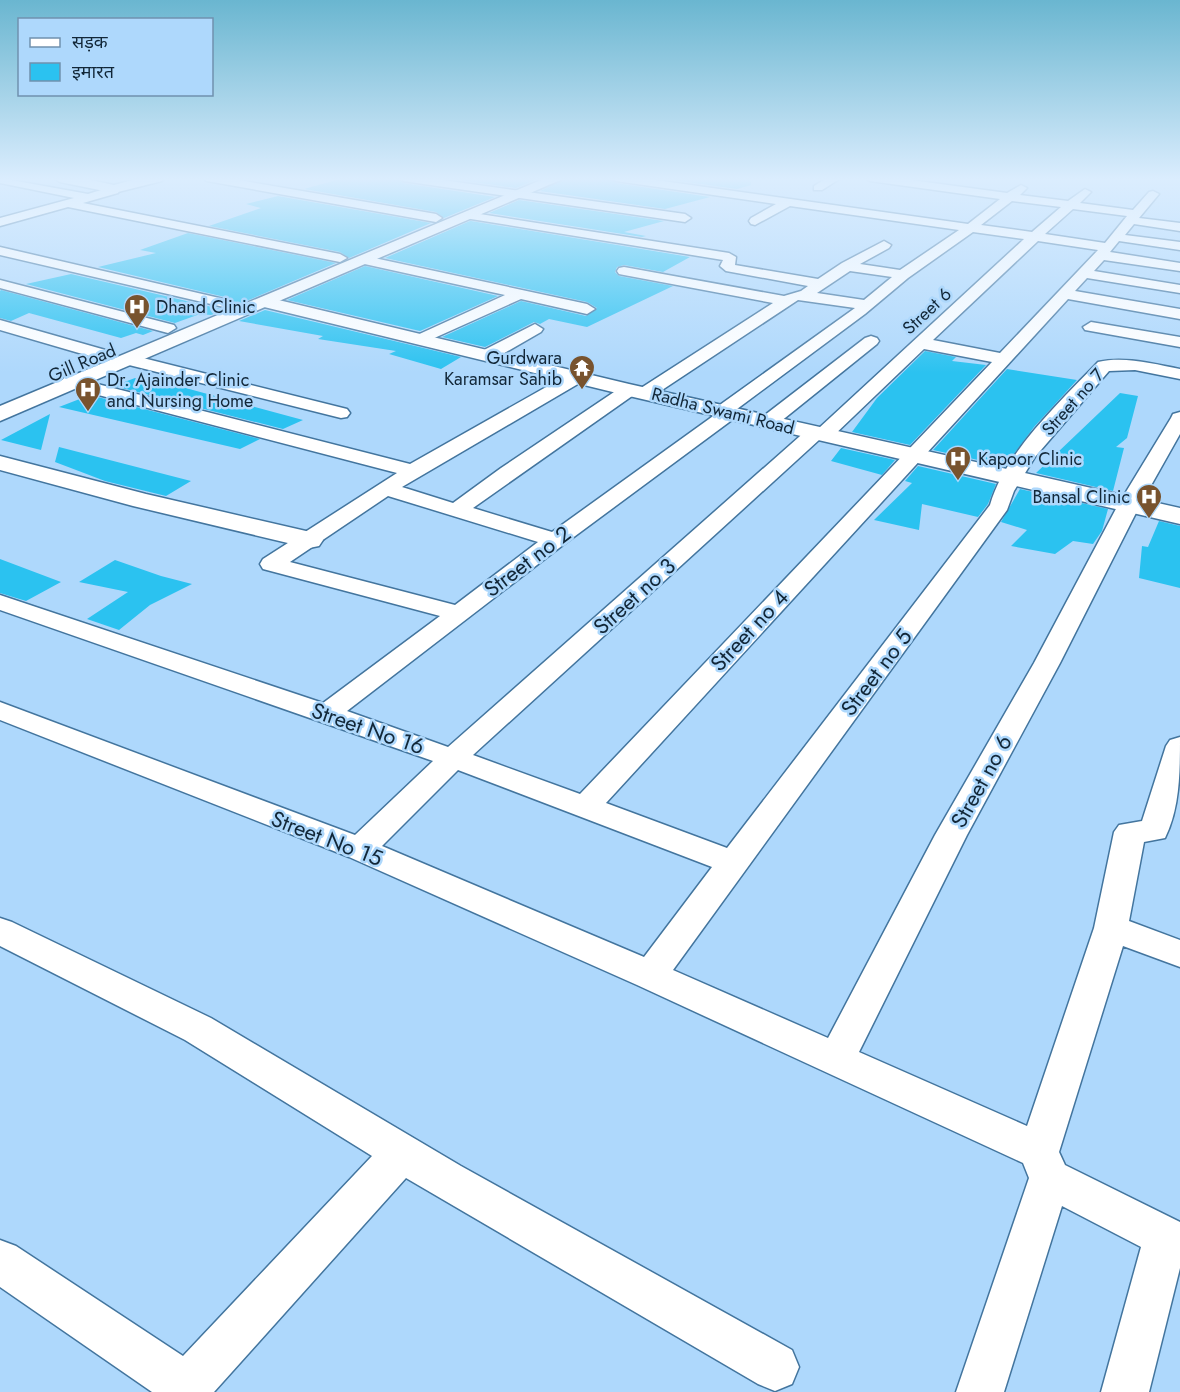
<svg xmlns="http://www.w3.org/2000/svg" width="1180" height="1392" font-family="Jost,'Noto Sans Devanagari',sans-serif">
<rect width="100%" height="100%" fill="#aed8fc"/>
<path fill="#2bc2f0" d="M344 178H396L403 183 495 197 444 218 436 212 304 189Z
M445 178H540L516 188Z
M567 178H609L616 183 710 197 665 209 540 191Z
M658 178H750L751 185 737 189Z
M278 196 431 223 349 258 340 252 209 226 261 208 246 204Z
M519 200 664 221 624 232 646 236 642 237 489 213Z
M470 221H471L690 257 663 272 624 265 617 267 615 272 619 276 673 286 587 327 549 319 540 324 534 322 485 347 442 337 521 301 586 316 597 308 587 302 385 258Z
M188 233 336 263 237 305 229 298 98 267 156 253 140 250Z
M365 266 498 296 420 331 287 300Z
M71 274 225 310 211 315 200 314 175 323 26 284Z
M0 291 1 290 153 331 143 335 136 333 121 338 29 313 11 321 0 318Z
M265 310 461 357 441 369 389 354 396 351 318 339 323 336 239 321Z
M925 351 956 357 952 361 986 365 910 445 852 432 877 398Z
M1007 369 1077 380 1034 427 1005 466 933 450Z
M135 378 168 386 171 384 303 420 283 429 114 386Z
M1120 393 1138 396 1127 438 1116 447 1124 448 1113 491 1036 473Z
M90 395 260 439 240 449 59 407Z
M50 414 41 450 1 440Z
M59 447 191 481 166 496 105 481 55 462Z
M841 448 895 460 882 475 831 461Z
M918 466 996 484 988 504 978 517 922 504 919 530 874 520 912 483 905 481Z
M1020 489 1108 509 1102 531 1093 544 1073 541 1055 554 1011 546 1027 530 1001 522Z
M1159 521 1180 526V588L1139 578 1142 546 1148 547Z
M0 559 61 582 26 601 0 593Z
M115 560 161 576 192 584 150 605 119 630 87 619 128 592 79 582Z"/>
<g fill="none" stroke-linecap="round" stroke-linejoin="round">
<defs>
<path id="minor" d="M0 178 88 194 114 186 120 189 118 193 83 203 340 254 347 258 340 262 68 207 0 226V218L74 198 0 183Z
M202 178H227L436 214 442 218 436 222 207 181Z
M398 178H428L685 214 691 218 685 222 403 181Z
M611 178H641L968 224 1000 199 870 181 865 178H896L1007 193 1021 185 1027 188 1020 195 1068 201 1085 189 1091 192 1080 203 1133 210 1149 192 1153 191 1159 194 1139 218 1180 223V231L1134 224 1125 235 1180 242V250L1119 241 1110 252 1180 263V271L1104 260 1094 271 1180 285V293L1087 278 1075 291 1180 309V319L1068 299 606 803 727 848 990 505C1005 452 1060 402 1098 362 1125 356 1153 364 1180 369V379L1135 370 1109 371 1035 457 1014 491 1007 510 673 970 828 1038 935 835 1034 663 1118 505 1171 418 1173 414 1180 412V434L1140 505 1060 663 967 835 859 1052 1027 1126 1094 928 1114 832 1119 825 1142 821 1166 746 1170 740 1180 737C1180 771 1180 808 1165 838L1144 842 1129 921 1180 940V967L1123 946 1059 1152 1065 1165 1180 1222V1268L1149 1392H1101L1141 1247 1062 1206 1004 1392H956L1029 1178 1023 1163 637 985 349 857 0 720V702L355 835 433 761 0 610V595L323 703 440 616 263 569 260 564 263 559 397 473 64 386 61 382 64 378 70 377 410 464 571 373H583L586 377 583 381 402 487 453 503 501 468 623 386H635L638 390 635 394 473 508 552 532 716 414 714 411 717 407 855 308 798 300 653 396H641L638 392 641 388 773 303 624 275 619 274 617 271 619 268 624 267 784 296 801 291 808 286 726 271 720 266 723 260 471 219 467 218V212L729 253 736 257 735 265 818 279 842 263 884 241 891 245 889 248 860 264 900 270 959 230 790 206 755 225 751 224 749 221 751 218 776 204 616 181ZM1012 201 1061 207 1032 232 981 225ZM1073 209 1127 216 1105 243 1045 234ZM973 232 1024 239 819 428 808 429 448 747 347 711 563 545 736 417 739 413 737 409 865 314 908 278ZM1038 241 1098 250 1000 353 933 340ZM850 271 892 277 864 300 817 293ZM924 349 992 362 580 794 473 755 819 440 830 439ZM388 496 538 542 455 605 290 562ZM458 770 712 867 644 957 382 846Z
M827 178H841L822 190H814V186Z
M0 247 228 300 235 304 228 308 0 255Z
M365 256 587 304 595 309 587 314 521 299 421 344 413 339 415 336 505 295 360 263 358 260 360 257Z
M0 280 174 325 176 328 168 333 0 288Z
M0 320 109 351 111 355 103 360 0 330Z
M1091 322 1180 337V347L1085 330 1083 327Z
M535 324 543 329 541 332 494 359 488 360 480 355 482 351Z
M871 336 877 338 879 341 877 344 775 426H761L759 422 761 418 865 338Z
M127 354 347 409 350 413 347 417 341 418 121 363 119 359Z
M0 918 12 922 211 1018 461 1166 792 1350 799 1367 792 1384 775 1391 758 1384 406 1178 214 1392H152L0 1287V1240L16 1246 183 1356 372 1156 185 1040 0 946Z"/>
<path id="tertiary" d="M53 178H81L114 185 140 178H164L162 181 114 193 60 182Z
M266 297 629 384 1180 508V524L629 396 260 306 257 302 260 298Z
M0 456 146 494 319 534 323 540 319 546 309 548 133 506 0 470Z"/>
<path id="primary" d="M546 178H565L0 421V406Z"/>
</defs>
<use href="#minor" stroke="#43759e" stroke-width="3"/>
<use href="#tertiary" stroke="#43759e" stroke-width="3"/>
<use href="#primary" stroke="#43759e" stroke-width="3"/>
<use href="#minor" fill="#fff" fill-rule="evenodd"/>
<use href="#tertiary" fill="#fff" fill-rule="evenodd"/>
<use href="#primary" fill="#fff" fill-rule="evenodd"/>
</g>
<linearGradient id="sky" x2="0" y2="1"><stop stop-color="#6ab6d0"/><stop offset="0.48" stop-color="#dbedfe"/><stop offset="1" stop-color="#dbedfe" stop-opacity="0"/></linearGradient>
<rect width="1180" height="373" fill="url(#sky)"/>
<defs>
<symbol id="hospital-pin" viewBox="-11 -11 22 30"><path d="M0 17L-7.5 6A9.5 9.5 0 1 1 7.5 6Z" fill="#78532e" stroke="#aed8fc"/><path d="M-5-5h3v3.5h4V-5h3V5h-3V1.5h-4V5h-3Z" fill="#fff"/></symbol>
<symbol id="temple-pin" viewBox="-11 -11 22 30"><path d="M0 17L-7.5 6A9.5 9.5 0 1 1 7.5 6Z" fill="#78532e" stroke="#aed8fc"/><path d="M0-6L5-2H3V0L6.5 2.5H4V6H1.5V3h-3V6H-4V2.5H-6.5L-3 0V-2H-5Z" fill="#fff"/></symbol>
</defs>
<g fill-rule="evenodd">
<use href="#hospital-pin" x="122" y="292" width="30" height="40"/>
<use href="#temple-pin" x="567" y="353" width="30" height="40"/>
<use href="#hospital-pin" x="73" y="375" width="30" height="40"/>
<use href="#hospital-pin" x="943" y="444" width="30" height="40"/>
<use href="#hospital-pin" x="1134" y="482" width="30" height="40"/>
</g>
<g text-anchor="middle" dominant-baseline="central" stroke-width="5" stroke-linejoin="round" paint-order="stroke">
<g font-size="18" fill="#122738" stroke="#aed8fc" text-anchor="start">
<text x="156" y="307">Dhand Clinic</text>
<text x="562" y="358" text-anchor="end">Gurdwara<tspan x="562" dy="21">Karamsar Sahib</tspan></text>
<text x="107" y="380">Dr. Ajainder Clinic<tspan x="107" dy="21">and Nursing Home</tspan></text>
<text x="978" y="459">Kapoor Clinic</text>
<text x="1130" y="497" text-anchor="end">Bansal Clinic</text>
</g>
<g font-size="18" fill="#122738" stroke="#aed8fc">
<text transform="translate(927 311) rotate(-43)">Street 6</text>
<text transform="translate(82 363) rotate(-23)">Gill Road</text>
<text transform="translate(1073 402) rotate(-48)">Street no 7</text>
<text transform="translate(723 411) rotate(14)">Radha Swami Road</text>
</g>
<g font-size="22" fill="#122738" stroke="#aed8fc">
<text transform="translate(527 561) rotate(-37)">Street no 2</text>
<text transform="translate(634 596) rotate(-42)">Street no 3</text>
<text transform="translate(749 630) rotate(-47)">Street no 4</text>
<text transform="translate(876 672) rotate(-53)">Street no 5</text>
<text transform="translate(368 728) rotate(19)">Street No 16</text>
<text transform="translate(981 781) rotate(-61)">Street no 6</text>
<text transform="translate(327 838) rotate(21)">Street No 15</text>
</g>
</g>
<rect x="18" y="18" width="195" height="78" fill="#aed8fc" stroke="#7091ae" stroke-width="1.5"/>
<rect x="30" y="38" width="30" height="9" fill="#ffffff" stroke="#7091ae" stroke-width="1.5"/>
<text x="72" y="48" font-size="18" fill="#122738">सड़क</text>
<rect x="30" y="63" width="30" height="18" fill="#2bc2f0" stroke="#7091ae" stroke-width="1.5"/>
<text x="72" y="78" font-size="18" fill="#122738">इमारत</text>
</svg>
